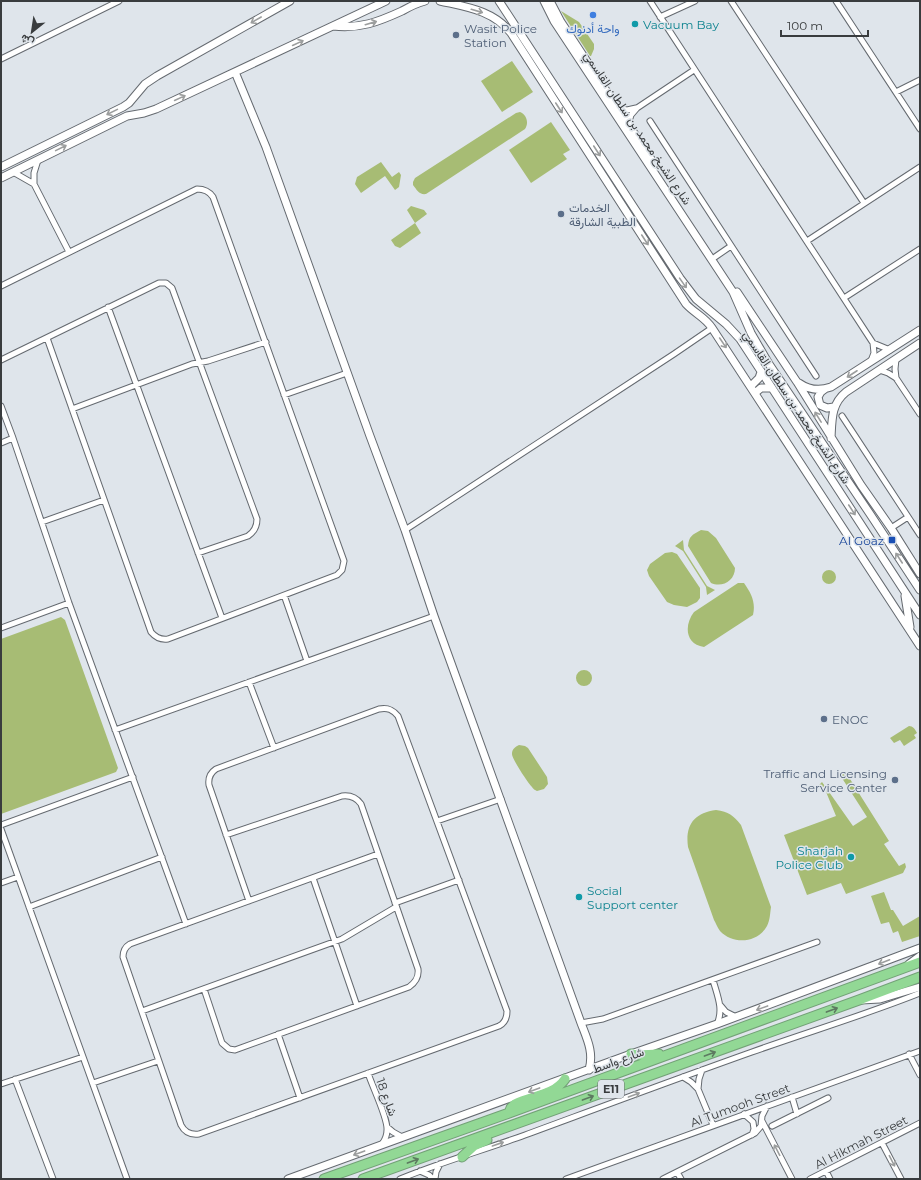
<svg xmlns="http://www.w3.org/2000/svg" width="921" height="1180" font-family="Montserrat,Vazirmatn,sans-serif">
<rect width="100%" height="100%" fill="#dfe5eb"/>
<path fill="#a7bc74" d="M561 11 579 22 594 44V49L591 56H590Z
M512 61 533 92 502 112 481 81Z
M520 112C527 115 529 123 525 129L426 194C419 195 417 190 413 185V182L415 178 516 113Z
M551 122 570 150 563 154 567 159 531 183 509 150Z
M381 162 392 177 399 172 401 175 399 187 395 190 385 176 361 193 355 184 357 177Z
M411 206 424 210 427 214 415 223 421 233 400 248 395 246 391 240 415 223 407 210Z
M701 530 708 531 716 538 735 568C735 581 722 588 711 583L688 546C689 536 692 535 701 530Z
M683 540 684 550 707 586 715 590 707 595 706 587 683 551 675 546Z
M672 552 677 554 700 588V598L697 602 687 607 674 605 667 602 649 576 647 570 650 564 665 553Z
M822 577a7 7 0 1 1 14 0a7 7 0 1 1-14 0Z
M738 583H744C751 593 756 602 753 615L704 647C685 644 684 625 694 612Z
M61 617 65 620 118 768 116 772 1 814V639Z
M576 678a8 8 0 1 1 16 0a8 8 0 1 1-16 0Z
M909 726C913 726 915 729 917 733L914 735 916 738 904 746 900 740 894 743 890 738Z
M519 745 525 746 528 748 547 777 548 784 544 789 537 791C534 789 534 790 532 787 528 783 512 759 512 754 512 749 515 747 519 745Z
M845 771 889 841 884 844 899 866 905 863 906 867 903 873 846 894 841 883 807 895 784 835 836 816 824 787 819 788V785L822 782 853 826 867 817 840 775Z
M716 810C729 812 733 815 741 825L771 907C770 914 770 920 767 926 758 943 733 945 720 931 717 927 716 923 714 920L688 847C685 825 694 813 716 810Z
M884 892 891 910H893L903 926 920 916V936L902 942 898 931 893 933 889 922 881 924 871 896Z"/>
<g fill="none" stroke-linecap="round" stroke-linejoin="round">
<defs>
<path id="street" d="M650 1 873 343 874 353 871 361
M731 1 864 203
M836 1 920 129
M660 17 695 1
M1 59 119 1
M896 92 920 80
M617 108 627 110 636 108
M650 121 816 376
M628 125 631 115 637 108 694 70
M38 160 34 173V184L69 252
M13 172 34 184
M807 241 920 167
M715 257 731 246
M1 286 197 189C204 189 209 191 213 197L344 561 342 570 337 575 168 639C161 640 156 638 151 632L47 338
M844 298 920 249
M108 307 222 618
M873 343 890 350
M896 359 895 369 896 378
M1 360 159 283H166L172 288 257 519C257 527 254 532 248 536L198 553
M879 370 888 373 896 378 920 414
M284 395 347 373
M1 406 13 438 69 603 186 924
M72 409 192 364 208 361 266 342
M842 416 920 535
M1 443 13 438
M42 522 104 500
M891 528 908 517
M405 530 674 354 712 328
M284 595 307 661
M1 628 69 603
M249 682 274 748
M115 730 434 616
M437 821 501 799
M1 825 133 777
M1 829 127 1179
M313 878 357 1006
M1 883 18 877
M249 901 209 785C208 778 210 773 216 769L379 709C388 707 393 710 398 716L507 1011C507 1018 505 1023 499 1026L199 1134C191 1135 185 1133 181 1125L123 957C123 951 125 947 130 944L378 854
M395 903 459 880
M29 907 162 857
M713 980C717 995 724 1009 717 1024
M204 989 222 1043 229 1049 235 1050 409 987C416 982 419 977 418 969L361 804C356 797 350 795 342 796L226 835
M721 1006 726 1012 736 1017
M142 1011 342 939 396 907
M581 1023 603 1019 817 942
M278 1034 300 1098
M909 1054 920 1075
M702 1070 699 1079 698 1089 713 1125
M368 1073C372 1086 388 1118 387 1130 387 1135 385 1140 382 1144
M683 1077 691 1082 698 1089
M15 1079 53 1179
M93 1083 158 1061
M1 1084 83 1057
M792 1097 797 1114
M744 1114 753 1122 754 1129 752 1135
M762 1121 792 1179
M772 1126 828 1098
M387 1127 393 1132 402 1137
M882 1143 901 1179
M420 1171 429 1175 433 1179
M826 1171 830 1179
M677 1172 681 1179
M400 1179C441 1162 484 1150 525 1135 601 1107 676 1079 752 1052 808 1032 865 1015 920 993
M435 1179 436 1172 440 1164
M566 1179 920 1051
M663 1179 755 1133 761 1126 762 1116 767 1106
M810 1179 920 1123"/>
<path id="secondary" d="M440 1C466 7 493 10 511 33L686 304C694 313 705 317 712 328L920 646
M499 1 680 278 696 299 726 324 740 339 920 615
M544 1 554 21 733 292 751 333 769 364 870 514 920 590
M550 1 561 22 651 159
M333 26C360 29 378 22 402 11 409 7 417 3 425 1
M235 72 266 147 370 436 405 530 434 616 581 1023C587 1039 594 1052 589 1070
M1 167 123 107 129 103 145 84 157 76 290 1
M1 178 127 116 144 113 156 109 386 1
M737 292 797 382 861 485 891 528 920 574
M799 383C809 390 820 391 831 387L920 330
M751 386 759 378 761 372
M825 389 821 392 818 397 820 405 827 408 834 407
M755 393 761 388H772
M831 438C832 420 831 404 846 392L920 343
M905 596 910 627
M909 964 920 956
M861 1000 880 999 920 987
M288 1179 631 1054 717 1024 920 948"/>
<path id="highway" d="M631 1054 638 1055 659 1054
M509 1113 511 1108 515 1104C532 1095 553 1096 565 1079
M462 1157 474 1146 487 1140
M324 1179 509 1113 920 962
M363 1179 859 1000 920 977"/>
</defs>
<use href="#street" stroke="#656a70" stroke-width="7"/>
<use href="#secondary" stroke="#656a70" stroke-width="9"/>
<use href="#highway" stroke="#73a177" stroke-width="11"/>
<use href="#street" stroke="#fff" stroke-width="5"/>
<use href="#secondary" stroke="#fff" stroke-width="7"/>
<use href="#highway" stroke="#92d895" stroke-width="9"/>
</g>
<defs><path id="oneway-shaft" d="M-6 0H5M1.5-3L5.5 0L1.5 3" fill="none" stroke-width="1.6" stroke-linecap="round" stroke-linejoin="round"/></defs>
<g stroke="#9c9e9e">
<use href="#oneway-shaft" transform="translate(477 11) rotate(16)"/>
<use href="#oneway-shaft" transform="translate(256 20) rotate(150)"/>
<use href="#oneway-shaft" transform="translate(371 23) rotate(-16)"/>
<use href="#oneway-shaft" transform="translate(298 43) rotate(-25)"/>
<use href="#oneway-shaft" transform="translate(180 98) rotate(-25)"/>
<use href="#oneway-shaft" transform="translate(559 108) rotate(57)"/>
<use href="#oneway-shaft" transform="translate(112 112) rotate(154)"/>
<use href="#oneway-shaft" transform="translate(61 148) rotate(-26)"/>
<use href="#oneway-shaft" transform="translate(597 151) rotate(57)"/>
<use href="#oneway-shaft" transform="translate(645 240) rotate(57)"/>
<use href="#oneway-shaft" transform="translate(683 283) rotate(55)"/>
<use href="#oneway-shaft" transform="translate(723 343) rotate(56)"/>
<use href="#oneway-shaft" transform="translate(852 374) rotate(147)"/>
<use href="#oneway-shaft" transform="translate(818 417) rotate(-122)"/>
<use href="#oneway-shaft" transform="translate(852 510) rotate(57)"/>
<use href="#oneway-shaft" transform="translate(899 558) rotate(-123)"/>
<use href="#oneway-shaft" transform="translate(884 962) rotate(159)"/>
<use href="#oneway-shaft" transform="translate(762 1008) rotate(160)"/>
<use href="#oneway-shaft" transform="translate(534 1090) rotate(160)"/>
<use href="#oneway-shaft" transform="translate(634 1095) rotate(-20)"/>
<use href="#oneway-shaft" transform="translate(498 1144) rotate(-19)"/>
<use href="#oneway-shaft" transform="translate(777 1150) rotate(-117)"/>
<use href="#oneway-shaft" transform="translate(359 1153) rotate(160)"/>
<use href="#oneway-shaft" transform="translate(892 1161) rotate(63)"/>
</g>
<g stroke="#5d7a61">
<use href="#oneway-shaft" transform="translate(832 1010) rotate(-20)"/>
<use href="#oneway-shaft" transform="translate(710 1054) rotate(-20)"/>
<use href="#oneway-shaft" transform="translate(588 1098) rotate(-20)"/>
<use href="#oneway-shaft" transform="translate(413 1161) rotate(-20)"/>
</g>
<circle fill="#3f7fe0" stroke="#dfe5eb" stroke-width="1.5" cx="593" cy="15" r="4"/>
<g fill="#0f9aa8" stroke="#dfe5eb" stroke-width="1.5">
<circle cx="635" cy="24" r="4"/>
<circle cx="851" cy="857" r="4"/>
<circle cx="579" cy="897" r="4"/>
</g>
<g fill="#5c6f8a" stroke="#dfe5eb" stroke-width="1.5">
<circle cx="456" cy="35" r="4"/>
<circle cx="561" cy="214" r="4"/>
<circle cx="824" cy="719" r="4"/>
<circle cx="895" cy="780" r="4"/>
</g>
<rect fill="#1a4fb4" stroke="#dfe5eb" stroke-width="1.5" x="888" y="536" width="8" height="8" rx="2"/>
<g text-anchor="middle" dominant-baseline="central" stroke-width="3" stroke-linejoin="round" paint-order="stroke">
<rect fill="#dfe5eb" stroke="#6b6f72" stroke-width="1" x="598" y="1080" width="26" height="18" rx="3"/>
<g font-size="11" font-weight="bold" fill="#393c3e">
<text x="611" y="1089">E11</text>
</g>
<g font-size="12" fill="#0d838f" stroke="#dfe5eb" text-anchor="start">
<text x="643" y="24">Vacuum Bay</text>
<text x="843" y="850" text-anchor="end">Sharjah<tspan x="843" dy="14">Police Club</tspan></text>
<text x="587" y="890">Social<tspan x="587" dy="14">Support center</tspan></text>
</g>
<g font-size="12" fill="#4e5e75" stroke="#dfe5eb" text-anchor="start">
<text x="464" y="28">Wasit Police<tspan x="464" dy="14">Station</tspan></text>
<text x="569" y="207">الخدمات<tspan x="569" dy="14">الطبية الشارقة</tspan></text>
<text x="832" y="719">ENOC</text>
<text x="887" y="773" text-anchor="end">Traffic and Licensing<tspan x="887" dy="14">Service Center</tspan></text>
</g>
<g font-size="12" fill="#366cbe" stroke="#dfe5eb">
<text x="593" y="28">واحة أدنوك</text>
</g>
<g font-size="12" fill="#393c3e" stroke="#dfe5eb">
<text transform="translate(638 128) rotate(56)">شارع الشيخ محمد بن سلطان القاسمي</text>
<text transform="translate(797 407) rotate(56)">شارع الشيخ محمد بن سلطان القاسمي</text>
<text transform="translate(618 1060) rotate(-20)">شارع واسط</text>
<text transform="translate(387 1097) rotate(70)">شارع 18</text>
<text transform="translate(740 1105) rotate(-20)">Al Tumooh Street</text>
<text transform="translate(861 1142) rotate(-27)">Al Hikmah Street</text>
</g>
<g font-size="12" fill="#164399" stroke="#dfe5eb" text-anchor="end">
<text x="884" y="540">Al Goaz</text>
</g>
</g>
<rect width="921" height="1180" fill="none" stroke="#393c3e" stroke-width="4"/>
<g transform="translate(32 32) rotate(210)" stroke="#dfe5eb" stroke-width="3" paint-order="stroke">
<path d="M0-3L7 15L0 10L-7 15Z" fill="#393c3e"/>
<text y="-6" font-size="11" font-weight="bold" text-anchor="middle" fill="#393c3e">ش</text>
</g>
<path d="M781 30v6h87v-6" fill="none" stroke="#393c3e" stroke-width="2"/>
<text x="787" y="30" font-size="12" fill="#393c3e" stroke="#dfe5eb" stroke-width="3" paint-order="stroke">100 m</text>
</svg>
